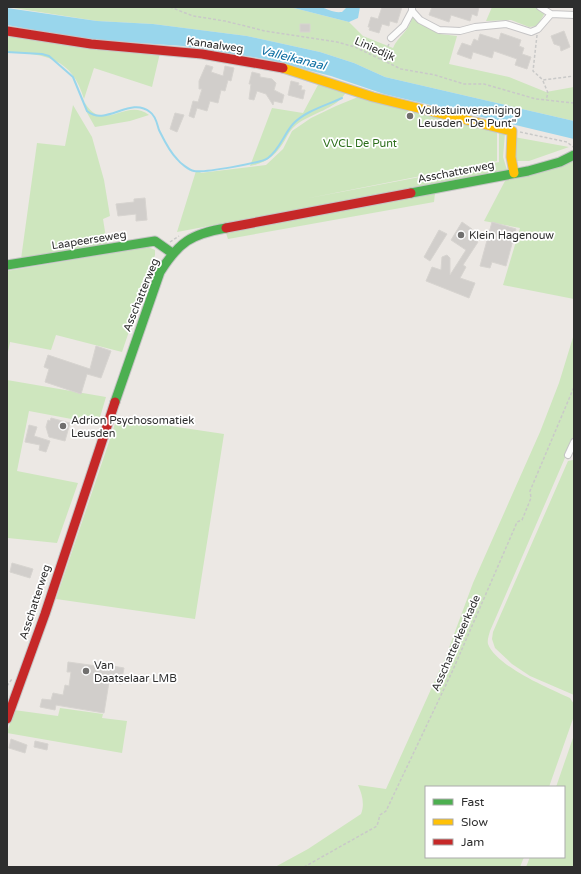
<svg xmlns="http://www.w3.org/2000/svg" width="581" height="874" font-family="'Varela Round',sans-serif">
<rect width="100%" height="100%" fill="#ece8e4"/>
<path fill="#cee6be" d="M7 7H290L349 22 363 36 393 48C398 36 410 31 412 17L422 24 440 34 457 36 449 64 509 77 546 92 574 87V121L385 77 354 63 320 52 247 36 153 24 97 21Z
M492 7H535L545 13 537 26 529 27 511 20 486 21Z
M7 35 103 49 160 53 152 87 94 68 84 99C72 58 46 54 7 52Z
M319 83 346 92C337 109 311 113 296 125 291 129 288 134 285 140 277 154 267 163 250 166L272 108 303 113Z
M358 97 497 131V161L304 199 499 162V132L505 133 503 157 507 170 177 232 196 171H202L200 173 266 165 283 149 292 131 311 118 336 106Z
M85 103C104 134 126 97 149 115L130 121 95 127 86 111Z
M73 105 92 137 104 180 110 216 103 219 107 244 21 259 37 143 65 146Z
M514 137 569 147 529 161H516L513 152Z
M574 161V299L503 285 520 228 484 221 506 179 534 174Z
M435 193 434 202 228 239 226 233Z
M148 247 155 250V255L122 352 56 335 51 350 10 342 7 357V271Z
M574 334V437L490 631C489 635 487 640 488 644 496 666 550 689 570 698L574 704V716L549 787H426V857H524L520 867H275L308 849 361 814C365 804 362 794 358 785L386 789 446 656 473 583 540 432 559 383Z
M7 380 106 397 98 424 29 411 17 471 78 483 57 543 8 538 7 542Z
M117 418 224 434 195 619 56 599Z
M573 460 574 461V695L530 676 512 664 495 648 492 639 493 632 568 461Z
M60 708 103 714 102 718 127 721 122 753 7 733 14 710 58 716Z
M574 735V867H526L530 857H564V787H556Z"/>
<path fill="#99d6ec" d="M290 7C299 7 311 5 320 7 329 9 332 13 342 12L347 7H360L358 18 349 22Z
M7 8 97 21 153 24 247 36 320 52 354 63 385 77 574 121V139L384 94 331 76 265 59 183 46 83 39 7 25Z"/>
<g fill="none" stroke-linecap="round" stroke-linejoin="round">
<path stroke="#99d6ec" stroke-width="2" d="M7 52 42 54 49 56 73 77 87 111C106 127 130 96 150 112 156 116 157 124 159 130 164 140 169 151 177 159 180 163 189 170 194 171 203 173 262 163 268 158 280 149 284 134 293 124 305 111 327 105 342 98"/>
</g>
<path fill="#d1cecb" stroke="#d7d4d0" d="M382 7H402L397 23 390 21 389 26 382 24 379 33 369 30 370 27H368L371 17 378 19Z
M432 7H479L477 16 472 14 470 21 451 15 449 22 429 15Z
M300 24H310V32H300Z
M564 31 570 47 561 51 560 46 554 44 551 36Z
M501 33 521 40 519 46 524 48 522 54 531 57 527 69 515 65 517 59 494 51 492 58 473 52 471 59 457 54 462 43 471 46 474 39 478 41 480 34 499 40Z
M206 65 213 67 211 72 223 76 225 66 234 68 231 81 228 80 225 91 221 90 218 103 210 101 207 111 197 108 194 118 189 116 193 101 198 102 202 89H199V81Z
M252 72 260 74V77L272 79 276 83 274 90 284 95 282 103 274 101 273 105 266 94 257 91 254 100 249 99 251 84H249Z
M291 81 299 83 298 85 302 86 301 90H305L303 99 288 95Z
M175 113 184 115 177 132 170 129Z
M145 198 147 220 136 221V214L118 216 116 204 134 202V199Z
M462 222 472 229 468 236 478 242 463 265 466 267 460 278 475 283 469 298 426 281 432 267 441 270 442 257 447 255 450 258V275L466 250 451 240Z
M492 222 516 229 506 266 492 262 490 268 480 266Z
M439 230 447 234 430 261 424 257Z
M96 346 111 351 101 378 87 374 81 394 45 382 49 369 44 367 48 355 90 369Z
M51 418 70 423 65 441 49 437 46 427 48 420 50 421Z
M29 425 37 427 34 436 50 441 46 452 39 450 40 445 25 442Z
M12 563 33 569 30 578 10 572Z
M68 662 97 666V663L124 668 121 684 109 682 104 713 56 705 55 710 40 707 42 699 51 700 53 693 63 695 65 685 69 686 71 672H67Z
M11 739 27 745 25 753 9 748Z
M35 741 48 744 47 750 34 747Z"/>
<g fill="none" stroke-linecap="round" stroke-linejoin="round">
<defs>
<path id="street" d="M412 7V11L420 20 439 30 460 31 475 27 506 24 531 32 538 29 551 14
M540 7 551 14 574 15
M391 38 404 26 412 11
M568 455 574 442"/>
<path id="fast" d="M411 193 528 171 560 162 574 155
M7 265 155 241 172 253
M115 402 160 272C179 242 191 234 226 228"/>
<path id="slow" d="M283 68 373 97 512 131 511 157 514 173"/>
<path id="jam" d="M7 31 91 44 202 54 283 68
M226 228 411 193
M7 719 45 614 115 402"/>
</defs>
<use href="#street" stroke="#c5c4c5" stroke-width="8"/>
<use href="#fast" stroke="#c5c4c5" stroke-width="11"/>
<use href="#slow" stroke="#c5c4c5" stroke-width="11"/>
<use href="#jam" stroke="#c5c4c5" stroke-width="11"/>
<path stroke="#c9c9c8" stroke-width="1.5" stroke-dasharray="3 2" stroke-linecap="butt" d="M145 7H152
M170 7 193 16 225 21 265 31 337 42 355 47 401 69 435 75 464 84H484L536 99 574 103
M537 35 533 71 543 80 574 76
M381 60 389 44
M543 81 548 93 546 100
M520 132 567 142 573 147
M170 242 179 236
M7 686 12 679
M304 867 377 826 380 815 386 811 452 672 515 527 517 522 522 520 531 498 530 491 574 387"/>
<use href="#street" stroke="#fcfcfb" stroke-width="6"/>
<use href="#fast" stroke="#4caf50" stroke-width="9"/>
<use href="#slow" stroke="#ffc107" stroke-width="9"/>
<use href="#jam" stroke="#c62828" stroke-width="9"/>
</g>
<g fill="#706f6e" stroke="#fff" stroke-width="1.5">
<circle cx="410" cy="116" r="4"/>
<circle cx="461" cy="235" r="4"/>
<circle cx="63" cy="426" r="4"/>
<circle cx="86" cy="671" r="4"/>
</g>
<g text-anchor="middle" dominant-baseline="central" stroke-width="3.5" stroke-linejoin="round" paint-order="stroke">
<g font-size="11" fill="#2e2e2e" stroke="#fff">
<text transform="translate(215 45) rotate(8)">Kanaalweg</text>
<text transform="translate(375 49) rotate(24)">Liniedijk</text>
<text transform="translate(456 172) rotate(-11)">Asschatterweg</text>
<text transform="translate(89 240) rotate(-9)">Laapeerseweg</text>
<text transform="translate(141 295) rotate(-68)">Asschatterweg</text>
<text transform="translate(35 602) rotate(-72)">Asschatterweg</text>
<text transform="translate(456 643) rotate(-66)">Asschatterkeerkade</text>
</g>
<g font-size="11" fill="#2e2e2e" stroke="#fff" text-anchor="start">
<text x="418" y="110">Volkstuinvereniging<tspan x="418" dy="13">Leusden "De Punt"</tspan></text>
<text x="469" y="235">Klein Hagenouw</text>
<text x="71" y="420">Adrion Psychosomatiek<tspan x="71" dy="13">Leusden</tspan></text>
<text x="94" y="665">Van<tspan x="94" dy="13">Daatselaar LMB</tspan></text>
</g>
<g font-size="11" fill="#2c6e1b" stroke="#fff">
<text x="360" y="143">VVCL De Punt</text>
</g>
<g font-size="12" font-style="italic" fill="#0d6fa3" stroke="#fff">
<text transform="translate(293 58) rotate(14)">Valleikanaal</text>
</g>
</g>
<rect width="581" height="874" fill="none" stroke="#2e2e2e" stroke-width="16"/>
<rect x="425" y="786" width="140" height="72" fill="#ffffff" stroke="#ababab"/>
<rect x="433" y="799" width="20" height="6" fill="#4caf50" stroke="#ababab"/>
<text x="461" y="806" font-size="12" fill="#2e2e2e">Fast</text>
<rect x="433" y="819" width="20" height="6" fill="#ffc107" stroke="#ababab"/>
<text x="461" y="826" font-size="12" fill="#2e2e2e">Slow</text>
<rect x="433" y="839" width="20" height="6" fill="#c62828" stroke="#ababab"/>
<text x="461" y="846" font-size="12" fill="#2e2e2e">Jam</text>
</svg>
